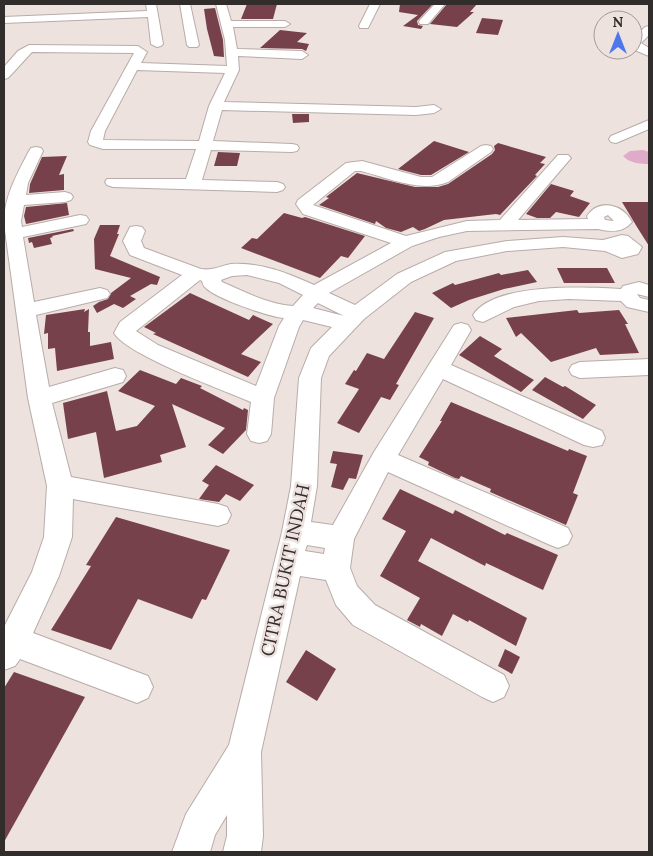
<svg xmlns="http://www.w3.org/2000/svg" width="653" height="856" font-family="Lora,serif">
<rect width="100%" height="100%" fill="#eee2df"/>
<path fill="#e0abc9" d="M643 150 649 152V164C640 164 629 163 623 156L630 151Z"/>
<path fill="#76414a" d="M247 4H277L273 19H241Z
M400 4H433L417 21 418 25 423 26 421 29 403 26 418 15 399 12Z
M447 4H477L470 12H474L457 27 430 24Z
M215 8 223 40 224 57 214 56 207 29 204 9Z
M482 18 503 20 498 35 476 33Z
M280 30 307 33 297 42 309 44 306 51 302 49 260 48Z
M292 114H309V122L293 123Z
M434 141 469 152 431 175H421L398 169Z
M498 143 546 157 540 163 545 164 535 175 537 176 500 215 496 214 444 220 425 229 419 231 413 227 401 232 386 228 376 221 375 224 319 205 329 198 326 197 357 173 415 187H438L448 184 492 154 495 150 494 146Z
M218 152 240 153 237 166H214Z
M67 156 59 175 64 174V190L29 193 30 184 42 157Z
M551 184 574 191 570 196 590 203 579 217 556 212 550 218H537L526 214Z
M622 202H649V246L637 227Z
M67 203 69 215 26 224 24 216 26 207Z
M284 213 302 218 305 217 365 236 348 258 341 256 320 278 241 248 252 238 257 239Z
M100 225H120L117 234H119L110 256 160 277 157 285 151 284 130 296 136 299 123 308 114 304 97 313 93 306 99 302 108 299 111 293 131 278 95 269 94 239Z
M73 229 74 231 52 236 53 237 50 238 52 244 34 248 32 242 29 243 28 238Z
M557 268H607L615 283H564Z
M528 270 537 282 504 289 469 300 451 308 432 293 453 283 455 285 499 273 501 275Z
M190 293 249 320 253 315 273 324 241 354 261 362 248 377 153 334 156 333 144 327Z
M85 309 84 312 89 309 88 332H90V346L111 342 114 359 57 371 55 348 48 349V333L44 334 46 315Z
M577 310 579 313 619 310 628 324H625L639 353 600 355 596 348 551 362 521 333 516 337 506 318Z
M415 312 434 318 396 384 399 385 390 400 381 397 359 433 337 423 359 389 345 384 354 370 356 371 367 353 384 359Z
M480 336 502 349 494 356 534 380 521 392 459 355Z
M140 370 176 384 181 378 202 386 200 388 243 410 244 408 248 410 246 430 223 454 208 445 225 428 172 404 186 447 160 455 162 462 104 478 96 432 68 439 63 403 107 391 116 431 137 426 155 406 118 391Z
M545 377 563 387 565 386 596 405 583 419 532 390Z
M451 402 568 451 569 449 587 456 573 493 578 495 566 525 490 492 491 489 461 476 459 479 455 478 428 465 429 462 419 457 442 421H440Z
M333 451 363 455 356 479 349 478 343 490 331 487 337 464 330 463Z
M216 465 254 485 240 501 226 494 219 502 199 499 209 485 202 481Z
M400 489 453 514 455 510 505 535 507 533 558 555 543 590 486 563 485 566 431 538 418 561 527 618 516 646 469 620 468 622 453 614 442 636 421 624 420 627 407 620 420 598 380 576 406 531 382 519Z
M116 517 230 550 206 600 202 599 192 619 138 599 111 650 51 630 91 566 86 565Z
M505 649 520 657 512 674 498 666Z
M306 650 336 669 317 701 286 682Z
M14 672 85 697 4 842V688Z"/>
<g fill="none" stroke-linecap="round" stroke-linejoin="round">
<defs>
<path id="minor" d="M146 4H156L163 44 161 46 157 47 151 44 148 17 4 23V17L147 11Z
M180 4H190L199 45 197 47H189L187 45Z
M216 4H226L231 21H285L290 24 285 27H233L237 49 302 51 308 55 302 59 238 56 239 70 224 102 416 107 434 105 441 109 434 113 416 115 222 110 213 141 292 144 297 145 299 148 297 151 292 152 211 150 202 180 277 182 283 184 285 187 283 190 277 192 113 187 107 185 105 182 107 179H186L196 149H103L90 145 88 142 91 131 134 53 32 52 8 78 4 79V67L18 51 29 45 138 46 147 52 141 63 227 66 225 40ZM137 70 225 73 209 106 199 141 103 140 105 131Z
M370 4H380L368 28H360L359 26Z
M435 4H445L428 24H420L419 22 420 20Z
M649 26V35L641 43 649 48V56L637 51 633 48V39L645 27Z
M649 120V129L616 143 611 142 609 139 611 136Z
M486 145 491 146 493 149 491 152 448 182C420 193 389 178 361 171H355L313 205 406 236 467 221 500 220 558 155H568L571 158 518 220 588 219 587 216C599 198 623 204 632 222 623 233 610 232 598 229L467 231 439 237 412 246 329 293 355 305 397 274 445 252 507 241 563 237 603 240 622 235 628 236 642 247 638 254 622 258 605 251 563 247 507 251 456 261 411 282 364 319 329 356 321 378 317 486 311 522 333 525 374 452 454 325 461 323 468 325 471 330 451 365 602 431 605 438 602 445 593 447 584 445 443 379 398 455 568 528 572 536 568 544 558 548 548 544 388 472 354 539 350 568 357 586 375 605 504 675 509 686 504 697 493 702 482 697 353 625 336 605 326 580 300 576 261 752 263 836 261 852H223L227 836V815L215 835 210 852H172L186 814 229 745 282 532 291 486 299 378 311 348 332 327 303 320 299 327 274 398 271 434 267 441 259 443 251 441 247 434 251 402C223 390 127 355 114 333L120 322 182 275 130 255 123 241 130 227 136 226 142 227 145 231 141 241 144 248 201 269C212 271 220 266 231 264 260 262 288 273 314 285L391 243 303 214 296 204 298 200 346 163 362 161 421 177H432L481 146ZM608 215 614 221 605 220 604 217ZM247 275 279 283 303 295 293 306C267 304 245 292 222 282L221 280 232 276ZM200 280 202 281C203 284 203 286 206 288 215 298 269 317 284 318L279 326 256 386 158 345 136 331ZM318 303 344 316 313 308ZM307 545 325 548 324 554 305 551Z
M36 147 41 148 43 151 28 183 26 195 65 192 71 194 73 197 71 200 65 202 24 205 21 221 22 227 80 215 86 216 89 220 86 224 23 237 34 302 100 288 107 290 110 294 107 298 36 315 49 387 115 368 123 370 126 376 123 382 52 403 71 477 218 504 227 507 231 515 227 523 218 526 73 499 72 537 59 576 33 633 148 676 153 687 148 698 137 703 20 659 15 666 4 670V627L32 572 44 537 47 486 28 398 4 223C4 197 17 174 29 151L31 148Z
M639 282 649 285V297L637 294 640 298 649 300V312L627 307 621 301 569 299 539 301 514 307 483 322 476 320 473 315C494 282 587 287 621 289L623 286Z
M649 359V375L580 378 572 375 569 370 572 365 580 362Z"/>
</defs>
<use href="#minor" stroke="#b7aca9" stroke-width="2"/>
<use href="#minor" fill="#fff" fill-rule="evenodd"/>
</g>
<g text-anchor="middle" dominant-baseline="central" stroke-width="5" stroke-linejoin="round" paint-order="stroke">
<g font-size="18" fill="#312d2c" stroke="#eee2df">
<text transform="translate(285 570) rotate(-78)">CITRA BUKIT INDAH</text>
</g>
</g>
<rect width="653" height="856" fill="none" stroke="#312d2c" stroke-width="10"/>
<g transform="translate(618 35)"><circle r="24" fill="#eee2df" stroke="#a29a97"/>
<path d="M0-4L9 19L0 12L-9 19Z" fill="#4d77ea"/>
<text y="-8" font-size="14" font-weight="bold" text-anchor="middle" fill="#312d2c">N</text>
</g>
</svg>
